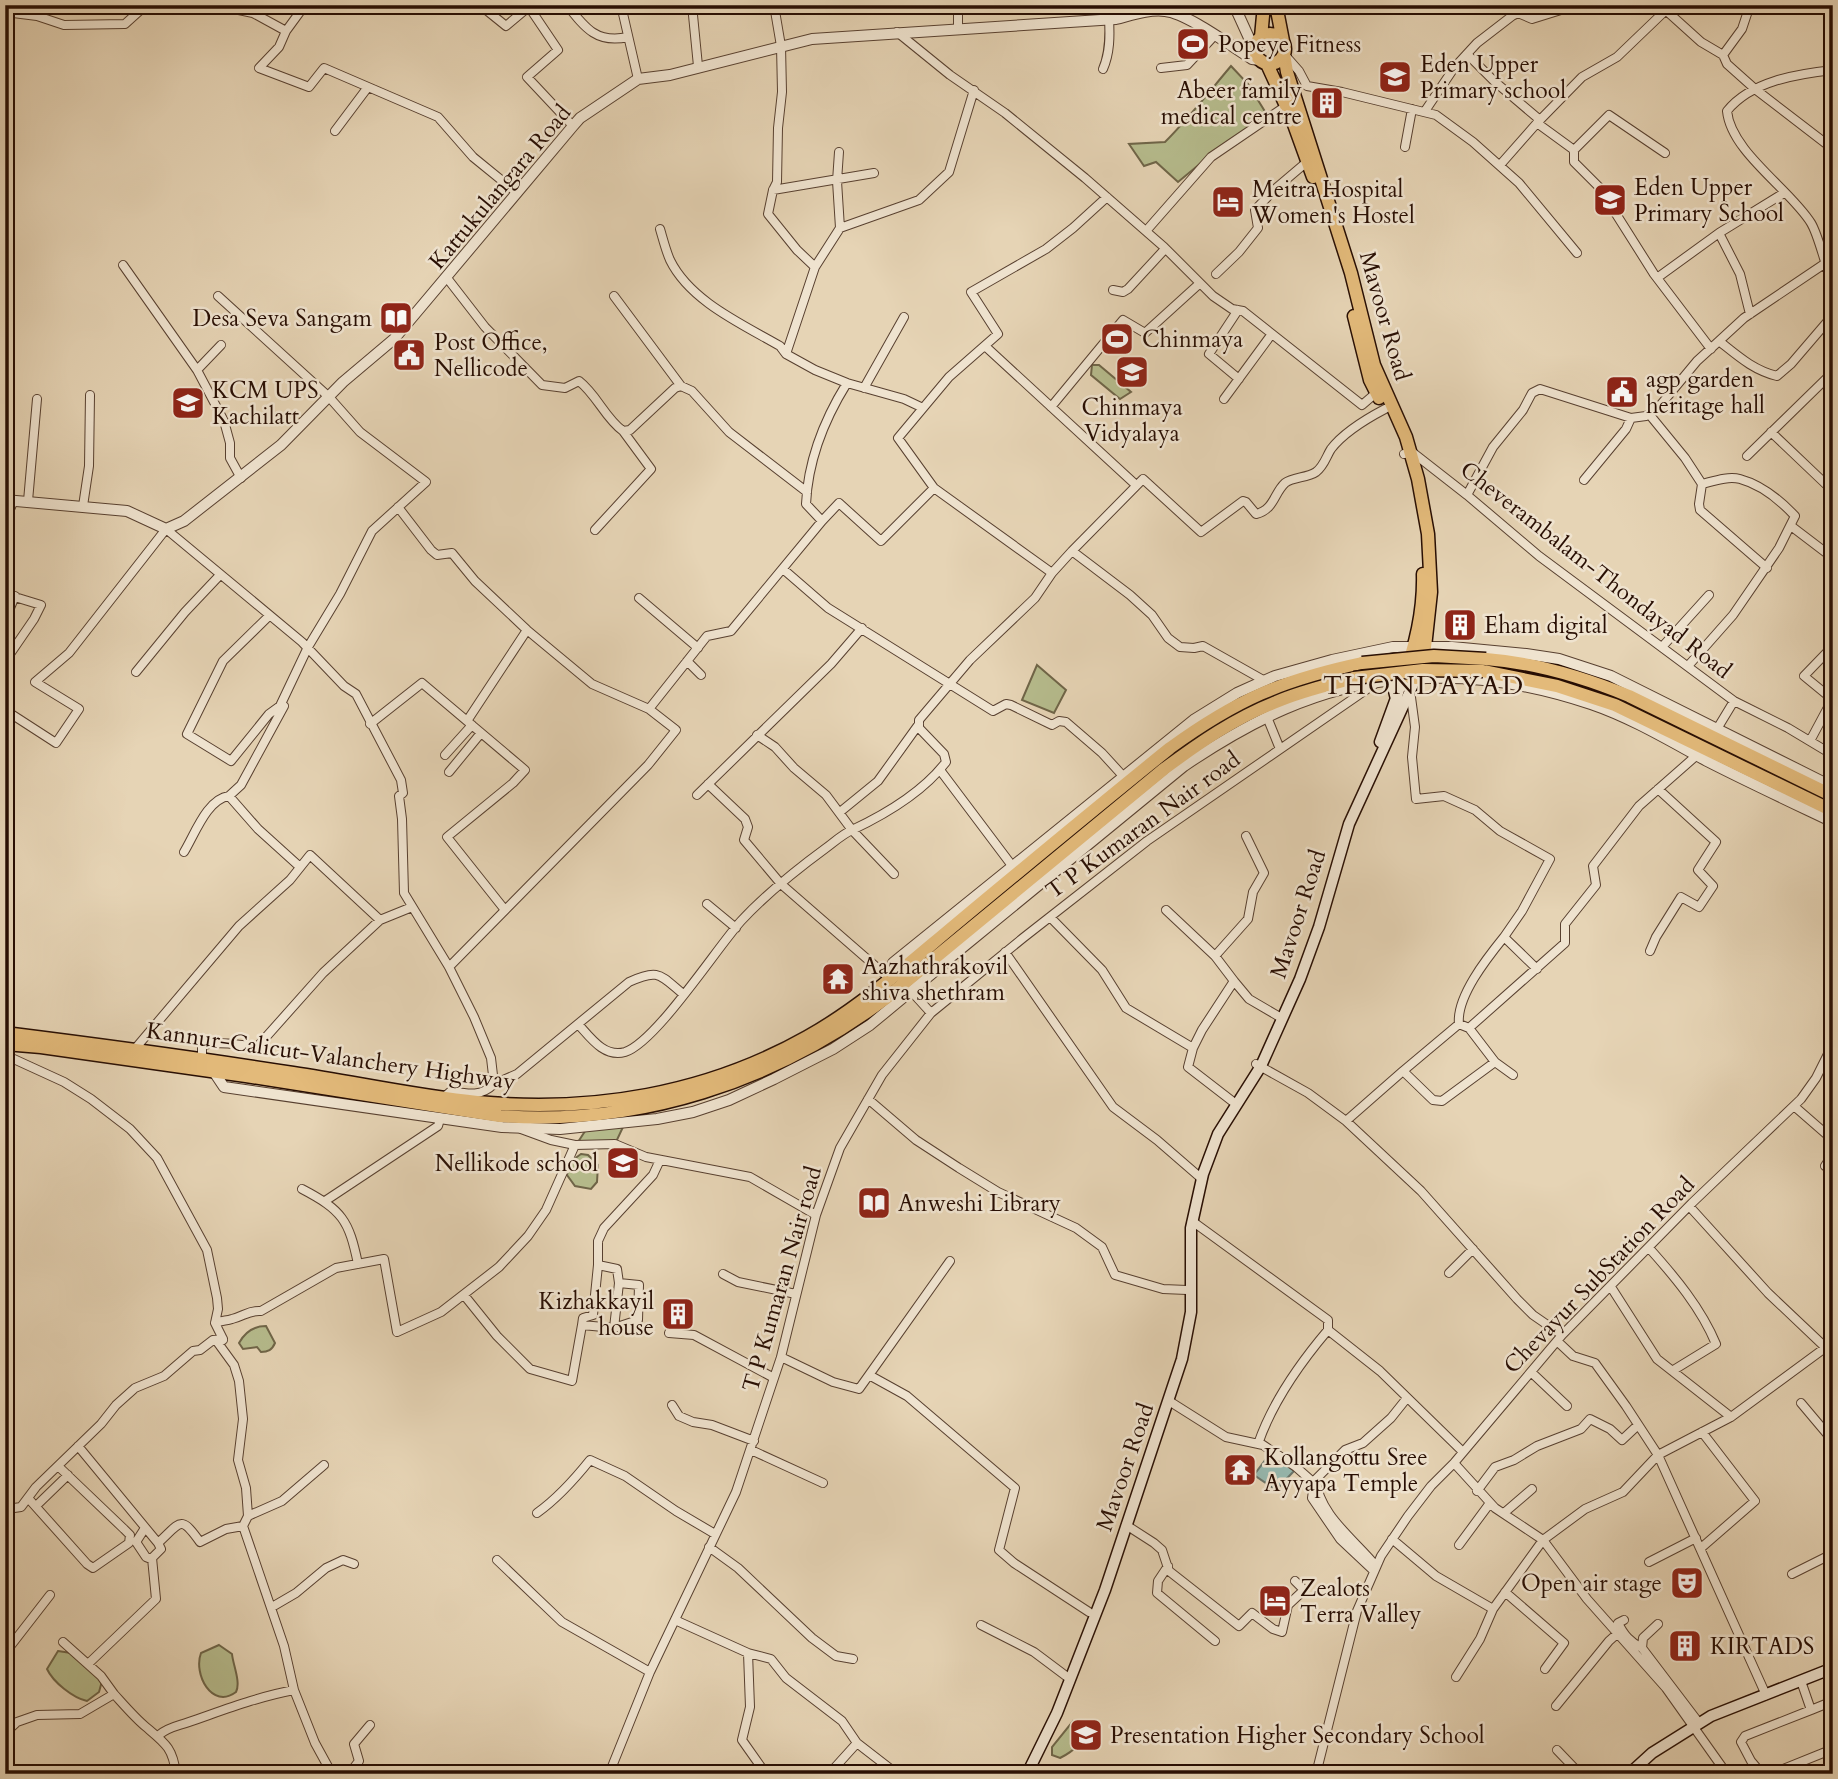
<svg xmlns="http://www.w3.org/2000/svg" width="1838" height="1779" font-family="Cardo,serif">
<rect width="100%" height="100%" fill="#e6d4b5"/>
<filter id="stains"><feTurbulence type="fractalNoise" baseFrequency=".00286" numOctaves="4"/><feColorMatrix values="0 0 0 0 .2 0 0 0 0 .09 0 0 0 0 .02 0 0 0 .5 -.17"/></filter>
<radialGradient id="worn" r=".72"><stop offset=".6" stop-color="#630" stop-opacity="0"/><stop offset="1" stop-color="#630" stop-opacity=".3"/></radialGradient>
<path fill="#b6bc8d" stroke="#6f6548" stroke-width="2" d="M1231 66 1248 84 1269 118 1207 158 1178 182 1156 162 1144 166 1129 144 1165 142C1189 118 1209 92 1231 66Z
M1092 365H1099L1131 392 1120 399 1091 375Z
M1037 665 1066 690 1054 713 1022 700Z
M591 1122 623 1127 616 1142H578Z
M581 1154 588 1155 598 1165 597 1182 591 1189 575 1186 567 1175 570 1162Z
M266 1326 275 1343C272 1350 268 1352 261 1352L257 1347 243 1349 239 1343C245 1332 254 1326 266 1326Z
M219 1645 232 1654C233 1665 241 1682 236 1692 212 1710 193 1674 201 1653Z
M58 1651 71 1653 102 1681 99 1692 87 1701C73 1698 53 1682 47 1669Z
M1073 1721 1084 1728C1081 1745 1074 1751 1060 1758L1052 1755V1747Z"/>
<path fill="#96b8af" stroke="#6a746a" stroke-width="2" d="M1272 1451 1294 1471 1276 1490 1254 1475Z"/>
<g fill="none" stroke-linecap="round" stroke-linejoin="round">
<defs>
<path id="minor" d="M215 5 253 13 286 31 279 47 259 68 309 87 324 68 438 117 473 157 516 192
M480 5 506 26 531 5
M567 5C585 28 597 44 628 37
M621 5 638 79
M692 5 698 66
M774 5 781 46 782 92 778 128 777 182 773 190 768 214 797 250 815 267
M1660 5 1701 42 1723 55
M1750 5 1742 29 1723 55 1727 64 1755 89 1833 149
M529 7 558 50 527 77 573 126
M5 12 37 16 64 25 125 24 146 5
M958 27V5
M286 31 305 5
M897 32 950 75 1005 113 1085 178 1164 247 1213 296 1232 309 1243 311 1362 405 1376 393
M1284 54 1299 71 1307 86 1342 92 1436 115 1473 142 1519 183 1577 253
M1467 54 1494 81 1540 120
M1161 68 1187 65 1214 36
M1103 69C1110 53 1110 36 1109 19
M1833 70C1797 74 1751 81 1727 111 1731 152 1790 189 1811 223 1819 236 1826 269 1833 285
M1425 111 1454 68 1477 43 1512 16 1518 13 1532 19 1577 5
M1537 123 1582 77 1617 57 1666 10
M335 131 368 87
M1405 147 1412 109
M1574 150V162L1599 187 1654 274 1711 349
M1500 165 1537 123 1574 150 1609 115 1665 153
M773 190 874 173
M840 228 919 200 949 172 974 90
M660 229C663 239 666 251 670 260 690 301 742 324 780 346L786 354 815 267 840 228 837 181 839 152
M1146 231 1211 157 1286 106
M1719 233 1740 274 1750 314
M123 265 197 370
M1216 274 1239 252 1258 228 1255 210 1275 189 1308 161
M447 278 485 327 542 385 565 388 579 381C597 395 605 418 623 431L630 430 675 388 681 386 692 391 729 432 807 492
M1657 278 1719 233 1784 193
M1113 290 1123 292 1128 289 1165 249
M218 296 329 397 360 432 426 482 372 531 340 594 308 647 280 706 269 714 231 761 187 734 223 661 269 616
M614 296 681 386
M1238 310 1209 354 1239 379
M1719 341 1744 318 1833 258
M221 345 197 370 224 421 230 443V458L241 478
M985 346 1136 485
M786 354 815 370 847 383C824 420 808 460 806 504L822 521 839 503 881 541 934 488 1052 573 1072 551
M847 383 904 399 923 408
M864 388 904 317
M1224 399 1271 335
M1051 407 1123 320 1145 333 1199 284
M1649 414 1685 458 1702 484 1699 504 1700 510 1767 568
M1771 432 1833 491
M1404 454 1412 452 1467 495 1539 556 1734 701 1788 728 1833 755
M1747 456 1833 372
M1584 480 1626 429 1631 418
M934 488 898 438 949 377 998 334 971 292 1046 249 1073 228 1107 197
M1467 495 1493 447 1523 410 1532 393 1540 389 1631 418 1646 416 1658 408 1697 361 1719 341C1738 356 1753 370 1777 376L1791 364 1833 315
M28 501 37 399
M83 506 89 466 90 395
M398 507 431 550 437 555 452 553 475 581 527 630 592 684 649 709
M5 521 14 500
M1791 526 1833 558
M595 530 651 469 623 431
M783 569 828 608 993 711 1006 704 1011 705 1052 725 1059 721 1066 722 1102 753 1123 776
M5 594 41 605 34 619 10 654
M639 598 698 648
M5 620 15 596
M1662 647 1709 595
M687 661 701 675
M1688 666 1733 615 1779 548 1795 516C1780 500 1762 485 1740 479 1728 476 1714 481 1702 484
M136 672 185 612 220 575
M1265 681 1203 646 1194 648 1180 647 1168 638 1152 615 1130 595 1072 551 1143 479 1201 532 1243 501 1246 502 1256 514C1274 510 1274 493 1285 483 1293 477 1307 478 1316 472 1324 466 1326 457 1331 449 1344 432 1366 419 1385 409
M1410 690 1415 727 1412 757 1416 799 1444 796 1475 810 1500 831 1550 859 1522 911 1504 937 1537 969
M1832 699 1804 676 1833 646
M5 710 56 743 79 709 35 682 69 653 166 529 302 642 344 686 356 694 401 780 403 793 399 796 402 819 404 893 449 967 474 1017 491 1058 494 1084C481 1097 468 1094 451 1091L444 1097
M1267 717 1280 749
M467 721 527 630
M370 724 422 683 525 770 513 783 447 837 505 910
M1717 729 1734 701
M757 735 775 747 794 768 826 795 852 830 894 874
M1810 741 1833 698
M445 755 472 725
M940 770 1010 863
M449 772 481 733
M708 784 745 819 748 827 744 840 781 884 889 978
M697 795 831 664 862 628
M229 796 241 785 284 706
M840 812 878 781 919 724
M184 852C195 834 207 799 229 796L258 829 300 867
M707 904 736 928
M1166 910 1215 956 1234 981
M1050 917 1102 970 1126 1008 1193 1048 1188 1067 1232 1101
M1650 951 1656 937 1681 897 1699 907 1713 886 1698 870 1716 842 1658 789
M1005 952 1113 1107 1157 1140 1202 1179
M1215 956 1248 919 1253 892 1264 873 1246 836
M449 967 648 765 676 730 649 709 707 636 731 631 822 521
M911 991 931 1013
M578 1024C590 1037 604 1058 625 1052 656 1042 716 949 741 921 766 894 796 870 826 848 834 842 843 834 852 830 886 814 923 792 946 762L944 754 919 728V720L970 660 1035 598 1052 573
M1459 1024C1456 997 1487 958 1504 937
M1469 1028 1565 943V924L1596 885 1593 866 1639 806 1697 755
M1193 1048 1202 1030 1234 981 1249 999 1278 1016
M134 1050 239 926 290 880 310 855 380 920
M5 1055 64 1082 91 1099 130 1129 157 1158 207 1250 217 1298 218 1309 215 1323 223 1339
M202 1059V1046C218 1040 240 1046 258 1046L323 973 380 920 412 907
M1256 1064 1308 1093 1346 1121 1403 1071 1433 1100 1442 1101 1495 1062 1513 1075
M1403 1071 1459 1024 1469 1028 1495 1062
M494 1084 517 1074 629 982C659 968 660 975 683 994
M868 1099 916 1140 959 1168 998 1192 1076 1228 1102 1247 1115 1275 1163 1289 1187 1290
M1794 1106 1833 1140
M1346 1121 1421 1191 1517 1299 1533 1315 1562 1335
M521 1129 551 1140 575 1145 615 1144 646 1157 750 1177 816 1215
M1833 1154 1825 1166 1833 1171
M302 1189C342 1210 349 1220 358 1264
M325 1201 438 1126 440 1119
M1690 1207 1768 1293 1825 1347
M1192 1221 1328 1320V1330L1380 1371 1463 1452
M1649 1248C1675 1277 1701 1308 1716 1344L1672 1371
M598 1265V1241L604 1228 653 1175 660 1160
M1449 1273 1473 1249
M723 1274 738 1282 796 1294
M1611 1287 1657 1359 1731 1417
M464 1295 497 1336 530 1369 572 1381 582 1325 614 1328 638 1320 639 1285 619 1283 617 1269 598 1265 593 1315 583 1318 582 1325
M215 1323C222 1320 226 1321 232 1319 244 1316 249 1310 261 1311L336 1268 384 1259 397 1332 441 1312 499 1267 528 1236 546 1210 575 1145
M614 1328 619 1283
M669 1333 694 1335 774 1378
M223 1340 218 1343 234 1365 239 1381 243 1419 238 1460 246 1488 248 1516
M1557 1341 1573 1356 1595 1363 1626 1406 1658 1455 1766 1695
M781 1357 833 1382 859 1389 869 1375 907 1396 1015 1488 999 1550 1014 1563 1089 1612
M1531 1372 1567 1406
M869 1375 950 1261
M1169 1401 1226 1437 1263 1445 1296 1467 1314 1483 1312 1498 1340 1539 1373 1570
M1801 1403 1833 1441
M672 1405 679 1416 693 1422 712 1425 754 1441
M1258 1444C1272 1403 1300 1363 1328 1330
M78 1446 158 1543C181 1522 180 1514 200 1542L226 1529 243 1526
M751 1450 823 1483
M1454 1463 1495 1508 1543 1540 1587 1599 1666 1688 1727 1774
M324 1465 282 1501 248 1516 243 1526 284 1646 294 1690 315 1743 332 1774
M1477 1491 1495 1467 1514 1460 1537 1446 1581 1429 1590 1419 1610 1429 1622 1440 1638 1425
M28 1498 87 1564 93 1568 129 1543 130 1535 124 1529 58 1466
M5 1503 14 1508 21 1507 36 1487 101 1424 116 1405 135 1388 164 1376 193 1351 200 1350 213 1340 223 1339
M36 1506 68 1475
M537 1513C558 1498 574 1480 590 1460L625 1476 676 1511 715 1534
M1504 1513 1532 1489
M1126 1525 1154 1543 1162 1550 1169 1571 1239 1626 1252 1613 1273 1629 1282 1632 1288 1605 1304 1590 1295 1581
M145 1528 136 1542 146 1557 151 1559 161 1549 158 1543
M1392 1539 1436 1576 1493 1609
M1459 1545 1490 1503
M709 1547 738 1568 812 1638 836 1656 853 1659
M1701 1548 1755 1501 1702 1432
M497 1560 562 1622 650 1672
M1649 1562 1696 1538
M1168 1566 1158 1581 1157 1593 1215 1641
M1376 1566C1355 1540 1318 1514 1316 1479L1345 1450 1363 1443 1391 1418 1407 1398
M1792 1574 1832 1554 1833 1556
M1505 1592 1564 1643 1545 1669
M272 1607 296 1593 326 1568 343 1560 354 1564
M675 1620 748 1653 750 1707 742 1740 766 1774
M1624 1620 1618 1623C1624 1635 1630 1642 1642 1648
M1658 1624 1643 1638 1642 1648 1699 1723
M981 1625 1034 1652 1066 1676
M63 1642 101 1676 114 1694
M5 1653 50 1595
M748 1653 771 1659 786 1678 842 1721 857 1743
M88 1664 156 1599 152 1558
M1456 1677 1480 1639 1493 1609 1543 1540 1585 1509 1623 1492 1658 1455 1731 1417 1833 1342
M1556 1706 1609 1641 1618 1633
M1811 1710 1833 1701
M5 1733 17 1722 37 1715 80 1714 114 1694C124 1705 135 1718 146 1727 165 1743 173 1748 176 1774
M159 1735C168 1727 178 1726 189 1722 224 1710 257 1697 294 1690
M1557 1750 1580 1774
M349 1774 359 1761 354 1744 370 1725
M609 1774 650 1672 736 1492 781 1357 816 1215 840 1148 882 1075 931 1013 1023 938 1147 841 1376 683
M829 1774 857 1743 897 1774
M1316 1774 1357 1611 1381 1556 1408 1516 1431 1486 1454 1463 1562 1335 1692 1203 1801 1099 1816 1078 1833 1044
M1762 1774 1751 1761 1741 1742 1745 1736 1811 1710 1801 1681
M1771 1774 1833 1749"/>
<path id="tertiary" d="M1234 5 1249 38 1255 47
M5 500 127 511 166 529 184 521 281 445 343 382 394 339 573 126 580 118 638 79 670 75 812 39 1116 19C1132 15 1149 9 1165 11 1187 13 1232 47 1252 59L1260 60
M1412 679C1473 674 1534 685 1591 704 1632 718 1670 741 1707 761 1748 782 1791 802 1833 822
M930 962 946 961 1184 766C1249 722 1318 686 1397 680
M889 978 893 963 1195 719 1237 693 1275 676 1332 660 1393 647H1452L1526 654 1559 659 1611 676 1833 787
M214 1072 224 1087 502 1127 560 1129 657 1119 693 1112 729 1100 774 1079 833 1049 870 1025 946 962"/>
<path id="secondary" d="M1389 680 1392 683 1396 699
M1380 742 1403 679
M1027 1774 1057 1713 1105 1590 1182 1359 1191 1312V1228L1203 1174 1218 1134 1261 1066 1300 979 1319 927 1349 824 1416 678
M1629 1774 1652 1753 1711 1716 1833 1668"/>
<path id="primary" d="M1276 5 1283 41
M1255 49a15 15 0 1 1 30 0a15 15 0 1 1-30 0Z
M1261 37 1264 5
M1284 54 1287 72 1351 273 1374 365 1406 437 1418 479 1428 534 1431 592 1425 647 1416 678
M1267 64 1292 119 1313 177
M1354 316 1370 380 1379 398
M1403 679C1416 645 1424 611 1423 574"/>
<path id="trunk" d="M1486 659C1537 663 1583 677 1629 696L1833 796
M1483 671 1557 686 1615 705 1833 811
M5 1033C101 1045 197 1058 293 1073 354 1082 416 1096 477 1102 592 1113 706 1094 807 1037 861 1007 908 964 956 924 1027 865 1098 806 1170 748 1236 700 1282 680 1362 663
M5 1044 41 1047 246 1076 500 1116C640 1126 773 1082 885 999L1164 769C1199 743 1235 718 1276 702 1301 691 1328 685 1354 678"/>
</defs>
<use href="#minor" stroke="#584030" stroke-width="10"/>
<use href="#tertiary" stroke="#584030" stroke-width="12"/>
<use href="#secondary" stroke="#280e03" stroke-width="13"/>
<use href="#primary" stroke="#280e03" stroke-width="15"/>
<use href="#trunk" stroke="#280e03" stroke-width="15"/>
<use href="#minor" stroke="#efe3cf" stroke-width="8"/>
<use href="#tertiary" stroke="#efe3cf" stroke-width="10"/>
<use href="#secondary" stroke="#efe3cf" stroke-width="10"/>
<use href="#primary" stroke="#e3ba7a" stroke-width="12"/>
<use href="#trunk" stroke="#e3ba7a" stroke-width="12"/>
<defs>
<path id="trunk-bridge" d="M1362 663 1434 656 1486 659
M1354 678 1423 670 1483 671"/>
</defs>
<use href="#trunk-bridge" stroke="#280e03" stroke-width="15" stroke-linecap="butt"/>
<use href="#trunk-bridge" stroke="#e3ba7a" stroke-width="12"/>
</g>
<defs>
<symbol id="stadium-square" viewBox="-11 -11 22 22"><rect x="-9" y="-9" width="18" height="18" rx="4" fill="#8f2418" stroke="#efe3cf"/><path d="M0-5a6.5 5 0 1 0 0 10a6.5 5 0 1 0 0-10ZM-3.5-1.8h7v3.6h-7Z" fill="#fff"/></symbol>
<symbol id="school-square" viewBox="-11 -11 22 22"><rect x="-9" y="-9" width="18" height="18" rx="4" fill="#8f2418" stroke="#efe3cf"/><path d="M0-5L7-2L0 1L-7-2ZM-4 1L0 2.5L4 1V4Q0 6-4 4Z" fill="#fff"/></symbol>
<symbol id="building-square" viewBox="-11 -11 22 22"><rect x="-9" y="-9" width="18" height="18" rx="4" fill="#8f2418" stroke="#efe3cf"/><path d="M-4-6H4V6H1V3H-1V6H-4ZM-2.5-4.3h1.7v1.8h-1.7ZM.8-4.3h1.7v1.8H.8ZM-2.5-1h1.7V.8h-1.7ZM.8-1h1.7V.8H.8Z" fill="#fff"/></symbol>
<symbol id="hotel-square" viewBox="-11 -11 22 22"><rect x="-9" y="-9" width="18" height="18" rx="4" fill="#8f2418" stroke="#efe3cf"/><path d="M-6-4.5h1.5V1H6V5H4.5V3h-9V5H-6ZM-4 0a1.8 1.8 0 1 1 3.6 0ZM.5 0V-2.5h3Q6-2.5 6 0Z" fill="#fff"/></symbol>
<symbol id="library-square" viewBox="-11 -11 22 22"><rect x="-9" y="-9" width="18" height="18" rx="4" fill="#8f2418" stroke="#efe3cf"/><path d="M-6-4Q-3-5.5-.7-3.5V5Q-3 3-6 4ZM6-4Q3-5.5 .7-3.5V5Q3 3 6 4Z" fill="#fff"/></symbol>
<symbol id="civic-square" viewBox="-11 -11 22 22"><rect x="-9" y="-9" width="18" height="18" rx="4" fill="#8f2418" stroke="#efe3cf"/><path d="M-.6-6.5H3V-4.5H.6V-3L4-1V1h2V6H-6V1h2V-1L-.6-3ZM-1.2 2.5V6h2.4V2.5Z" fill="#fff"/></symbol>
<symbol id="temple-square" viewBox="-11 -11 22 22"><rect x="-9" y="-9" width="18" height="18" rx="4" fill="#8f2418" stroke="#efe3cf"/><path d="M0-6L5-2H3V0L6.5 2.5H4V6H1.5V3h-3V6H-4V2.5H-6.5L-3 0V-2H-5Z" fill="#fff"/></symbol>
<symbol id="theatre-square" viewBox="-11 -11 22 22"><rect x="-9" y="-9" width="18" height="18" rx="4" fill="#8f2418" stroke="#efe3cf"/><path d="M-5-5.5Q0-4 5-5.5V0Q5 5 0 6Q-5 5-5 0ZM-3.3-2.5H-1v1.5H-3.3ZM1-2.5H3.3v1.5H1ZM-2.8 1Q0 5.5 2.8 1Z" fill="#fff"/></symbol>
</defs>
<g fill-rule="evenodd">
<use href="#stadium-square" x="1174" y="25" width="38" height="38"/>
<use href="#school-square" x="1376" y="58" width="38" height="38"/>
<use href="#building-square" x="1308" y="84" width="38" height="38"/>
<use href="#school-square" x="1591" y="181" width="38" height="38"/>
<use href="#hotel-square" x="1209" y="183" width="38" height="38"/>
<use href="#library-square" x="377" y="299" width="38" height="38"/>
<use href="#stadium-square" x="1098" y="320" width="38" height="38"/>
<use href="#civic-square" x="390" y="336" width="38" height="38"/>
<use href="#school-square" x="1113" y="353" width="38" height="38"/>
<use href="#civic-square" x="1603" y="373" width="38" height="38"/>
<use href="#school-square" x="169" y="384" width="38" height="38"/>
<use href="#building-square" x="1441" y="606" width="38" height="38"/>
<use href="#temple-square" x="819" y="960" width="38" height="38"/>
<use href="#school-square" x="604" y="1144" width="38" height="38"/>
<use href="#library-square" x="855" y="1184" width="38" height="38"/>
<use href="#building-square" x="659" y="1295" width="38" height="38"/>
<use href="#temple-square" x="1221" y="1451" width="38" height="38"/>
<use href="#theatre-square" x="1668" y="1564" width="38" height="38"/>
<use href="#hotel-square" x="1256" y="1582" width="38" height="38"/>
<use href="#building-square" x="1666" y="1627" width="38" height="38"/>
<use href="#school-square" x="1067" y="1716" width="38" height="38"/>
</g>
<g text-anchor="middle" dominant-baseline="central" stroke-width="5" stroke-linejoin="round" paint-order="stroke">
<g font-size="23" fill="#280e03" stroke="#efe3cf" text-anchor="start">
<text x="1218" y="44">Popeye Fitness</text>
<text x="1420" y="64">Eden Upper<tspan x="1420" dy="26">Primary school</tspan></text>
<text x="1302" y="90" text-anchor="end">Abeer family<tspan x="1302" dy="26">medical centre</tspan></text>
<text x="1634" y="187">Eden Upper<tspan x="1634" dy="26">Primary School</tspan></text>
<text x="1252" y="189">Meitra Hospital<tspan x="1252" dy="26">Women's Hostel</tspan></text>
<text x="372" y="318" text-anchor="end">Desa Seva Sangam</text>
<text x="1142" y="339">Chinmaya</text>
<text x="434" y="342">Post Office,<tspan x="434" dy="26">Nellicode</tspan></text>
<text x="1646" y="379">agp garden<tspan x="1646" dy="26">heritage hall</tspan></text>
<text x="212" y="390">KCM UPS<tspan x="212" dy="26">Kachilatt</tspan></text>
<text x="1132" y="407" text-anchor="middle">Chinmaya<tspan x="1132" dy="26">Vidyalaya</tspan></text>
<text x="1484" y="625">Eham digital</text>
<text x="862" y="966">Aazhathrakovil<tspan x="862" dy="26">shiva shethram</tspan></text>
<text x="598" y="1163" text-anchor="end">Nellikode school</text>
<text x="898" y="1203">Anweshi Library</text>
<text x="654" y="1301" text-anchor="end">Kizhakkayil<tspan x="654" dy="26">house</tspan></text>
<text x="1264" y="1457">Kollangottu Sree<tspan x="1264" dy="26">Ayyapa Temple</tspan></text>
<text x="1662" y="1583" text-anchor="end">Open air stage</text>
<text x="1300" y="1588">Zealots<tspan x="1300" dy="26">Terra Valley</tspan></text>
<text x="1710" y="1646">KIRTADS</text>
<text x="1110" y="1735">Presentation Higher Secondary School</text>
</g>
<g font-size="23" fill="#280e03" stroke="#efe3cf">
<text transform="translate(500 187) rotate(-50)">Kattukulangara Road</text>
<text transform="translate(1385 316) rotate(74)">Mavoor Road</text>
<text transform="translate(1596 570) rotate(38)">Cheverambalam-Thondayad Road</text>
<text transform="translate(1143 825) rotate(-36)">T P Kumaran Nair road</text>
<text transform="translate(1298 914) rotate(-72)">Mavoor Road</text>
<text transform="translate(331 1056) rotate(8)">Kannur-Calicut-Valanchery Highway</text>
<text transform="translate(1599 1275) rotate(-46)">Chevayur SubStation Road</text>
<text transform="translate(782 1279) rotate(-74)">T P Kumaran Nair road</text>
<text transform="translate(1125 1467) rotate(-71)">Mavoor Road</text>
</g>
<g font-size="26" letter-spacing="2" fill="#280e03" stroke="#efe3cf">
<text x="1424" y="685">THONDAYAD</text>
</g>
</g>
<rect width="1838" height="1779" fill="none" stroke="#e6d4b5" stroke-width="28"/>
<rect x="7" y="7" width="1824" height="1765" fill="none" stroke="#280e03" stroke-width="3.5"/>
<rect x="14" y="14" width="1810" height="1751" fill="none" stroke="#280e03" stroke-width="2"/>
<rect width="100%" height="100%" filter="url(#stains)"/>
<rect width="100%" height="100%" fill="url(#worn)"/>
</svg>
